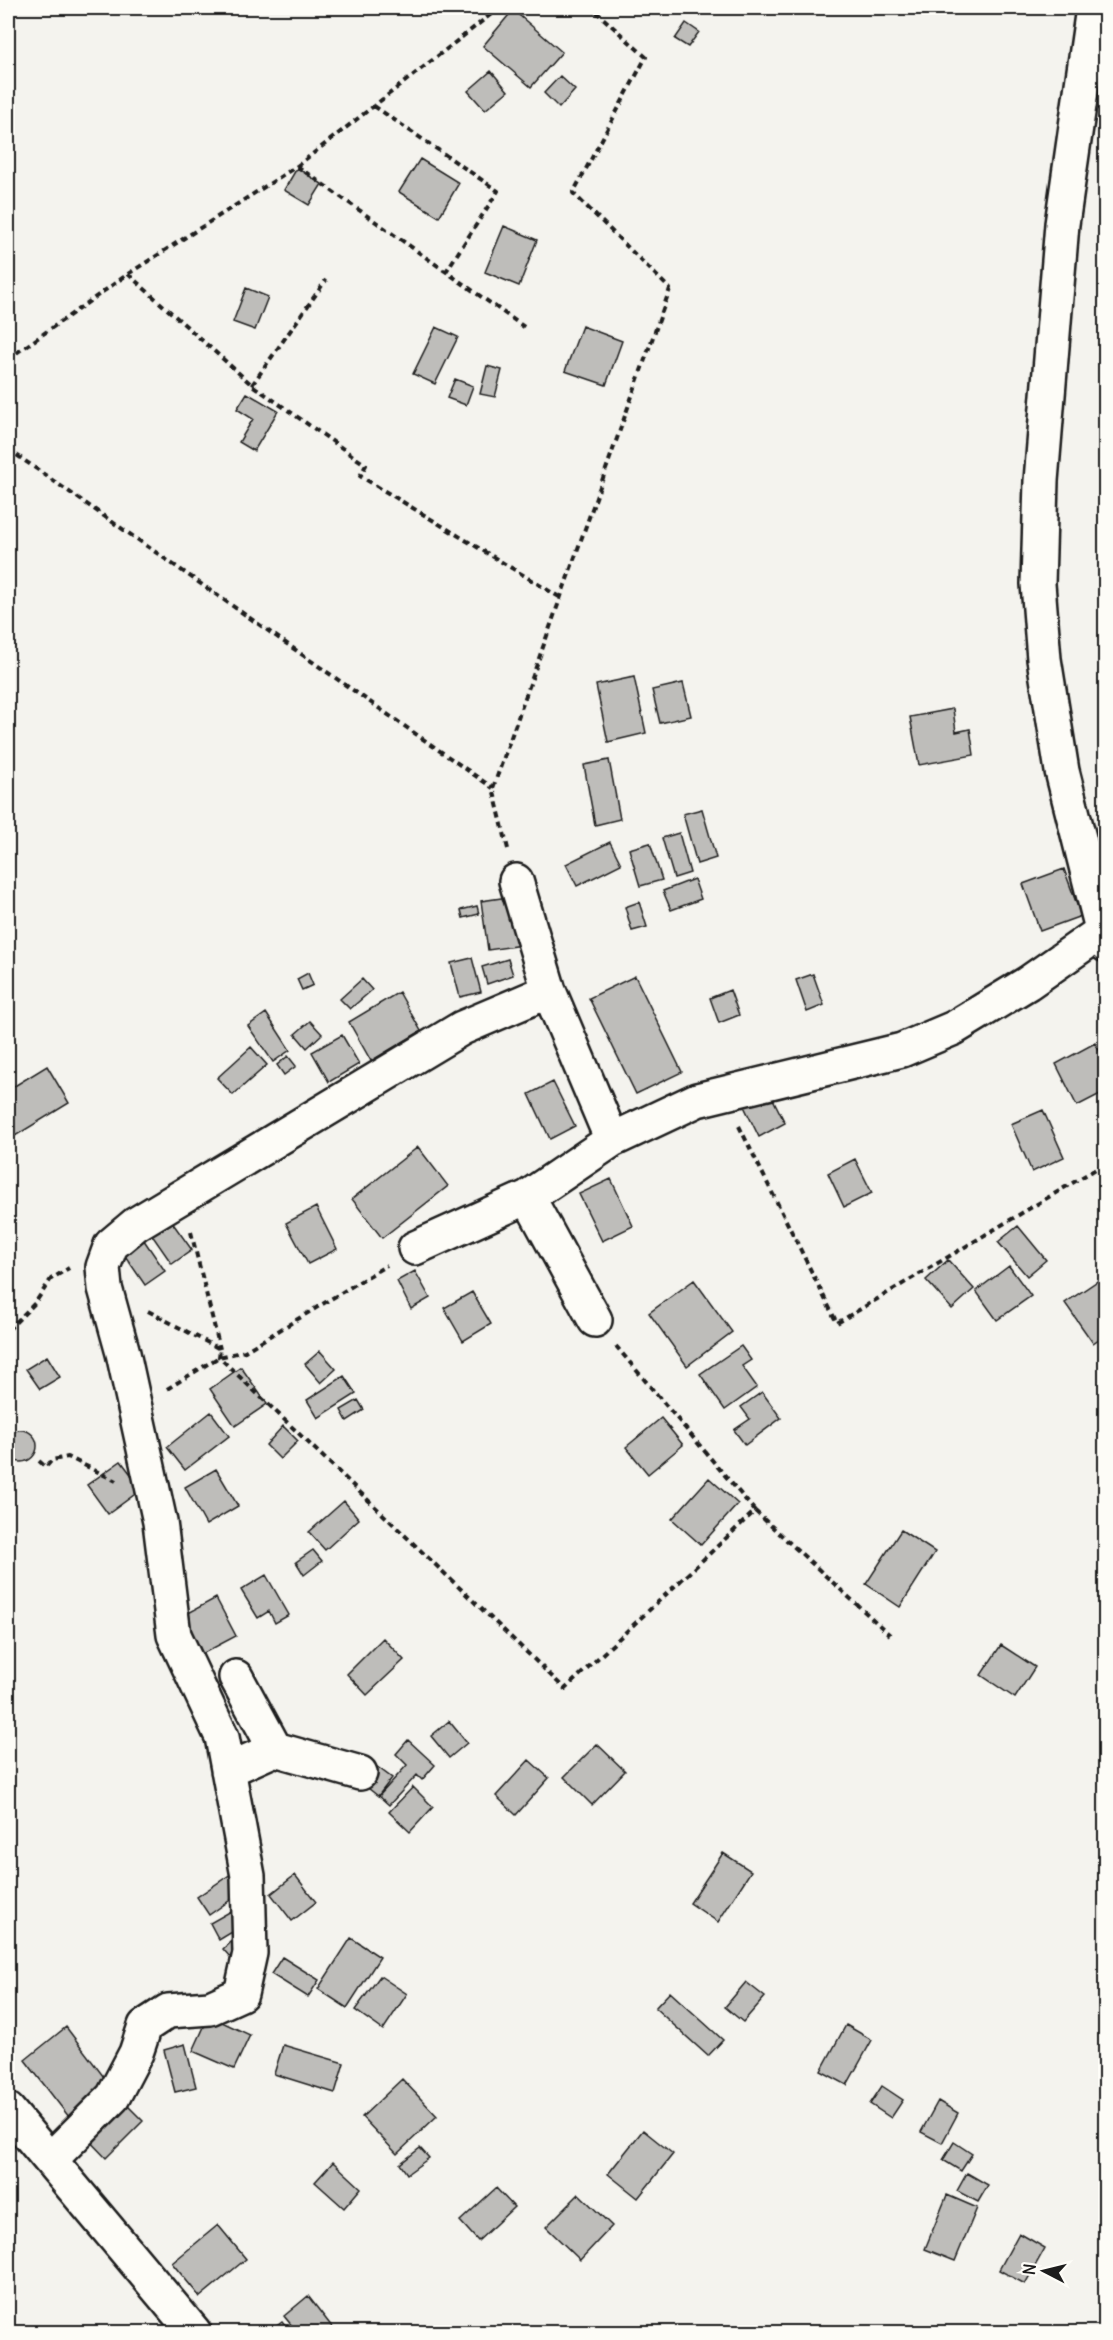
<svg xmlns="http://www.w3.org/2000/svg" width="1113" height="2340" font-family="Delius,sans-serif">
<rect width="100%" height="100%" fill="#f4f3ee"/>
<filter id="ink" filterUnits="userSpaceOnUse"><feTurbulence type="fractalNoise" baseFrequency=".0167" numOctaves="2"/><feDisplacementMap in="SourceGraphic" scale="12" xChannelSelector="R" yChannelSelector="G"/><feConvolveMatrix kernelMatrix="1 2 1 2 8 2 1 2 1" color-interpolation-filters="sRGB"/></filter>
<g filter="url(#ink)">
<path fill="#bebdba" stroke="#1c1c1c" stroke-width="1.5" d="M513 10 562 52 531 87 483 46Z
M686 23 699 32 688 47 675 39Z
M491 71 508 91 485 110 468 91Z
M560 76 575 90 559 108 544 93Z
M420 159 459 183 439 217 399 192Z
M297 168 322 184 309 205 284 190Z
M504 226 537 240 519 286 485 272Z
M246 288 268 297 255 330 233 322Z
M582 326 622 341 606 385 565 371Z
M436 327 458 337 435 384 413 374Z
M487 366 502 370 495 397 480 394Z
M455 379 473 386 466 405 447 398Z
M247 393 278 411 254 451 239 442 253 419 237 409Z
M634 677 646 733 608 742 596 685Z
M683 683 691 716 660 723 652 690Z
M953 709 956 732 970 729 974 755 919 765 910 717Z
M609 760 620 819 595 825 584 765Z
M702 809 716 858 697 864 683 814Z
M679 833 690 873 674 878 662 838Z
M610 842 621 864 577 886 566 864Z
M650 843 662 880 640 886 629 849Z
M1064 869 1081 916 1040 931 1023 884Z
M694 879 701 899 671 910 663 891Z
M515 896 522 945 488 950 481 901Z
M639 902 647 927 632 931 625 907Z
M477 906 479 914 463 918 461 910Z
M472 958 481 992 460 997 451 963Z
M508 959 513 975 487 984 482 967Z
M308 973 313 985 302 990 297 979Z
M813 974 824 1005 807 1012 796 980Z
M635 976 682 1072 636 1094 589 998Z
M362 979 372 990 350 1009 340 999Z
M730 990 739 1015 719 1023 710 998Z
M399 992 421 1031 371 1061 349 1022Z
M266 1013 290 1050 273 1062 248 1026Z
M310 1021 322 1034 307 1048 295 1034Z
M342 1035 359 1064 329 1082 312 1052Z
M1095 1043 1106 1063V1091L1077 1106 1056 1064Z
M251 1047 267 1065 233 1095 217 1078Z
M288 1056 296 1066 284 1075 277 1065Z
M47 1066 69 1103 15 1136 8 1124V1090Z
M553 1082 575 1126 550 1139 529 1094Z
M767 1087 785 1123 759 1137 741 1100Z
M1043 1110 1064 1157 1032 1172 1011 1124Z
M418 1147 448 1186 382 1238 352 1199Z
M855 1159 872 1193 844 1207 828 1173Z
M611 1179 633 1226 602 1241 579 1194Z
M316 1207 337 1249 308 1264 286 1223Z
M164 1211 192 1250 172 1264 145 1225Z
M1018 1226 1046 1260 1027 1276 998 1242Z
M137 1230 165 1271 145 1285 117 1244Z
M948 1260 974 1289 952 1309 926 1280Z
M1009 1266 1031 1296 997 1320 976 1291Z
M415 1271 430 1298 411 1309 397 1281Z
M694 1280 732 1332 687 1366 649 1313Z
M1099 1280 1106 1289V1334L1093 1343 1065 1303Z
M472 1292 491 1324 463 1341 444 1308Z
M741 1346 751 1360 742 1366 757 1387 725 1410 700 1374Z
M320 1351 336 1369 321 1383 305 1364Z
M47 1356 60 1377 40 1389 26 1369Z
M241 1367 267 1404 235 1426 210 1389Z
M344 1376 356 1394 318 1418 307 1400Z
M762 1392 781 1418 745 1445 734 1430 750 1419 741 1407Z
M358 1400 364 1410 347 1421 341 1410Z
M211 1412 229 1436 185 1470 167 1447Z
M661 1418 683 1445 648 1474 626 1447Z
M283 1426 298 1441 280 1459 266 1445Z
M5 1446a16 16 0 1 1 32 0a16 16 0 1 1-32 0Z
M121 1461 142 1489 108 1514 87 1485Z
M216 1469 238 1506 206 1525 185 1487Z
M709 1478 738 1504 701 1545 672 1519Z
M344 1501 359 1519 325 1550 309 1532Z
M901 1530 935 1552 900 1607 866 1584Z
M313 1550 322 1561 304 1575 296 1562Z
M266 1575 289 1615 275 1623 269 1611 258 1618 241 1590Z
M216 1598 236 1636 200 1655 181 1617Z
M383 1638 404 1660 367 1695 347 1674Z
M1001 1645 1035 1667 1015 1698 981 1675Z
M449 1721 467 1743 449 1758 431 1736Z
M408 1740 435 1765 422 1780 417 1775 389 1805 379 1796 407 1765 396 1754Z
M597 1744 625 1771 592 1805 564 1777Z
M529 1760 549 1778 516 1815 496 1796Z
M376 1766 392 1778 378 1796 363 1784Z
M413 1787 433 1807 410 1832 389 1812Z
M723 1853 751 1871 718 1922 690 1903Z
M231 1874 243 1891 209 1915 197 1897Z
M295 1875 316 1902 292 1921 271 1894Z
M233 1910 242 1926 219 1940 210 1923Z
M234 1938 241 1946 230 1957 223 1949Z
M351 1938 380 1957 347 2008 318 1989Z
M282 1957 319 1980 308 1997 271 1974Z
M380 1976 407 1994 383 2030 355 2010Z
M746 1982 765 1997 743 2022 725 2007Z
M670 1992 723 2040 708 2056 655 2008Z
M209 2016 250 2035 234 2069 193 2051Z
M846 2025 872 2040 847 2085 821 2071Z
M66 2027 110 2085 69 2117 25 2060Z
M185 2044 196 2087 175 2092 164 2050Z
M283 2045 344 2063 335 2093 274 2074Z
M402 2079 437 2116 397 2154 362 2117Z
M882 2086 903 2100 891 2118 870 2104Z
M119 2097 143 2121 106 2158 82 2133Z
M938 2101 958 2113 942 2143 921 2132Z
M643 2130 673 2154 638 2198 608 2174Z
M954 2142 972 2154 961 2171 943 2160Z
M420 2148 429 2158 407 2174 400 2164Z
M333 2162 361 2188 344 2208 315 2182Z
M967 2173 988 2185 978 2202 957 2191Z
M496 2188 514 2207 478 2241 460 2221Z
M579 2194 612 2226 580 2260 546 2227Z
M947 2195 977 2208 955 2261 925 2249Z
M218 2225 246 2259 200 2297 172 2263Z
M1019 2233 1045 2248 1025 2284 999 2270Z
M308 2296 336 2332H297L284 2316Z
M282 2322 290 2332H269Z"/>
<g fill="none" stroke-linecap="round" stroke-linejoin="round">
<defs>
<path id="minor" d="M1093 8 1062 224 1041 481 1038 584 1044 659 1062 771 1106 945
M516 881 549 991 612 1140
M528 1197 595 1320
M415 1248 528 1197 612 1140 697 1100 902 1050 954 1028 1028 983 1101 932
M236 1677 275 1749
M228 1770 275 1749 360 1773
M8 2110 194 2332
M51 2159 113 2097 136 2053 145 2026 168 2011 210 2008 241 1994 250 1953 248 1876 222 1737 174 1635 160 1522 123 1353 105 1288 103 1267 111 1245 136 1224 462 1028 549 991"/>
</defs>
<use href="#minor" stroke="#1c1c1c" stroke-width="38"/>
<path stroke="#1c1c1c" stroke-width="4" stroke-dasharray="6 4.5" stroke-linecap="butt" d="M374 106 498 191 445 273
M297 166 524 327
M128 274 252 385 366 465 360 476 561 598
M8 359 128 274 297 166 499 8
M252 385 326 280
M8 449 493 788
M508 849 493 788 670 289 573 193 646 57 592 8
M739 1126 837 1323 1106 1163
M191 1232 220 1349
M148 1311 220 1349 219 1357 565 1689 755 1511 616 1346
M8 1330 35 1303 51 1279 69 1268
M167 1389 219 1357 245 1351 387 1265
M39 1461 46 1467 52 1460 68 1457 116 1481
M755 1511 890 1635"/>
<use href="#minor" stroke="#fdfcf7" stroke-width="33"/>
</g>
</g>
<rect width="1113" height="2340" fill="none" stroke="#fdfcf7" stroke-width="30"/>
<rect x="15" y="15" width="1083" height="2310" fill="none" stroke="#1c1c1c" stroke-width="2" filter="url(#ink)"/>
<g transform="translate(1044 2271) rotate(277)" stroke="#fdfcf7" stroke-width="4.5" paint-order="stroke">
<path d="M0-4.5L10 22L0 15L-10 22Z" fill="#1c1c1c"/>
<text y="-9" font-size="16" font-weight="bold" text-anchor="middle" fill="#1c1c1c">N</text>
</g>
</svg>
